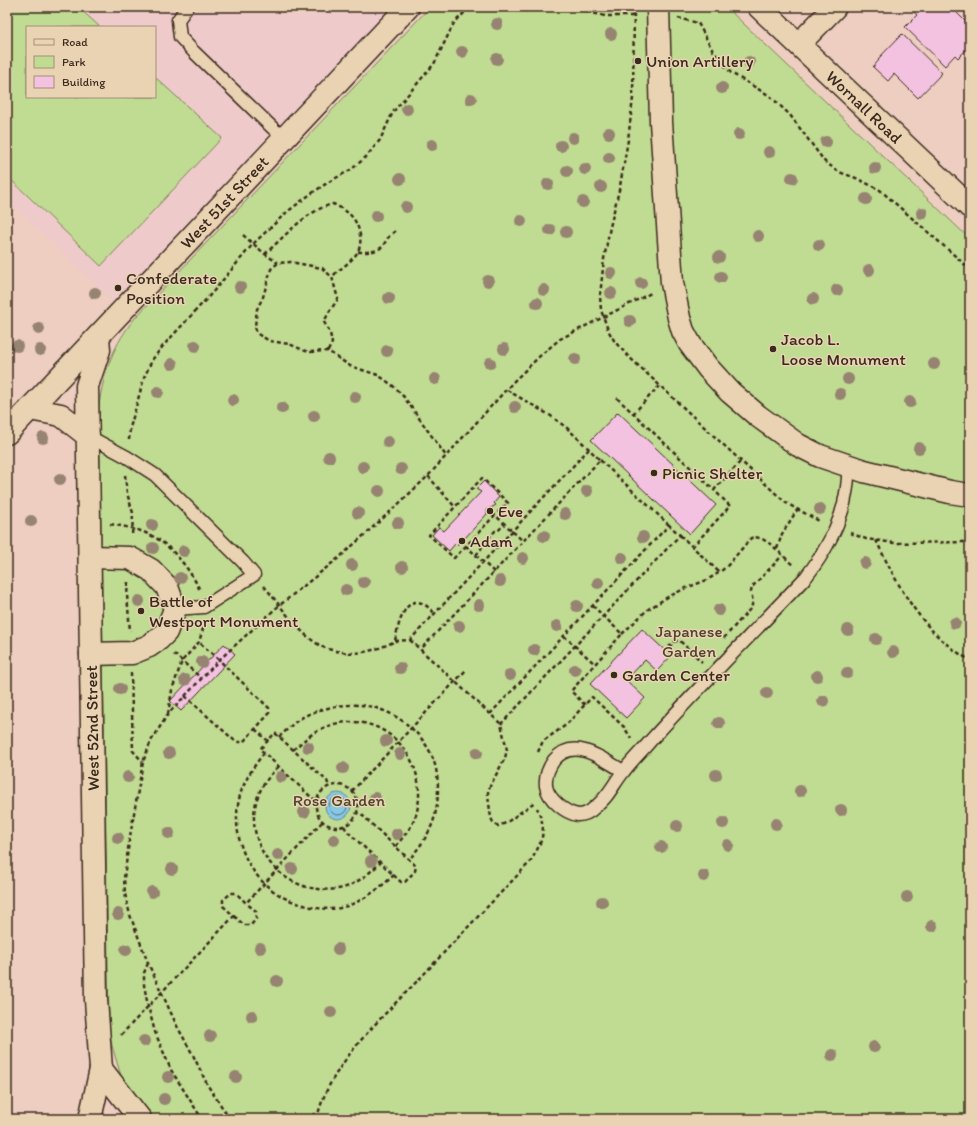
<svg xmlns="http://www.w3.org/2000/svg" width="977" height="1126" font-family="Itim,sans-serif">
<rect width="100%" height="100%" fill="#edcec1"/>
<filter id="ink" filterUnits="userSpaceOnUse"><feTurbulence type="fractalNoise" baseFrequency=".025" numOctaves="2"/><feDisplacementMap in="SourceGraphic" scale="8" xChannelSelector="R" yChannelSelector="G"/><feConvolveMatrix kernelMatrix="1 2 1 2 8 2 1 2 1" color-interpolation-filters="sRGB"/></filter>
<g filter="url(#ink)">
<path fill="#efcacb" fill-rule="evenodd" d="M7 7H395L116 303 7 200ZM27 27H155V97H27Z"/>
<path fill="#c0db92" stroke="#7e8258" d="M7 7H78L100 27H27V97H155V77L222 138 101 266 7 176Z
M430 7H726L970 239V1119H149L122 1079 112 1046 109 1023 99 406C103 373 114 343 136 317Z"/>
<path fill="#86c9e7" stroke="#688997" d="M325 806a13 13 0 1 1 26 0a13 13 0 1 1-26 0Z"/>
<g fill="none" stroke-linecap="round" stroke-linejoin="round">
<path stroke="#596a6e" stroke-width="1" d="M329 806a9 9 0 1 1 18 0a9 9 0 1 1-18 0Z"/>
</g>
<path fill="#f4c2e1" stroke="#3b2a1e" d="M919 7H951L970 26V46L958 58 955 55 945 66 905 27 917 15 914 12Z
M902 34 942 73 918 98 894 74 888 81 873 67 879 60 878 59Z
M618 412 716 505 690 534 591 440Z
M484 481 499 497 494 503 496 505 487 510V514L464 539H460L457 546 455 544 449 551 432 535 439 527 444 531 481 492 476 489Z
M642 629 671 656 657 671 645 660 626 680 645 698 626 718 590 684Z
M224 644 235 654 181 711 170 701Z"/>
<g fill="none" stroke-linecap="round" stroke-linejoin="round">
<defs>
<path id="lane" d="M187 7 178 20 180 37 194 52 284 139
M88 436 127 457 155 475 243 562 254 575 204 607 175 609
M623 771C603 759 574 736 554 760 549 767 545 777 546 786 548 799 565 813 578 815 584 815 590 812 594 808 609 797 613 784 624 771 632 760 643 750 652 739 702 684 755 631 806 577 824 554 842 522 846 493 848 484 848 474 849 465"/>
<g id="street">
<path d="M658 7 661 122 672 283 679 318 683 331 690 344 708 368 730 392 758 416 798 445 820 456 864 471 950 492 970 495"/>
<path d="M799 44 835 7"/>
<path d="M30 409 61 415 88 436"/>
<path id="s1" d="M7 433 408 7"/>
<path d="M90 557 130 558 151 570 167 587 175 609 166 632 159 639 149 646 132 653 91 654"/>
<path d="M101 1069 140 1119"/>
<path d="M90 1119 101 1069 96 1000 87 386 99 350 98 337"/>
</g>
<g id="secondary">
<path id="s2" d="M759 7 970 207"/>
</g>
</defs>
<use href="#lane" stroke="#3b2a1e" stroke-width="15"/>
<use href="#street" stroke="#3b2a1e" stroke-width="25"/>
<use href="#secondary" stroke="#3b2a1e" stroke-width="25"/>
<path stroke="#3b2a1e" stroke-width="2.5" stroke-dasharray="4 3" stroke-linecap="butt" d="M567 7 605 16H636
M634 7 633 98 628 140 620 186 610 227 604 259 600 296 601 310 608 330 615 342 628 356 786 503 821 522
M678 18 698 23 713 51 731 73 770 96 790 115 825 162 839 172 856 178 880 190 970 269
M243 235 265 254 278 263
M358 252C393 253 378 239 398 230
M265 254C284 237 307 210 333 204 348 211 357 218 360 235 361 244 360 251 353 258 347 265 338 270 332 277
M328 351 332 343 330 333 324 322 329 312 338 299 332 277 322 268 291 262 278 263 271 269 263 297 257 309 255 326 256 331 259 335 270 341 289 344 308 352 328 351 350 366 378 375 392 385 404 397 446 456
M507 390 551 416 567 428 589 449
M617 398 714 490 741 461
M633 414 659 386
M129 440 130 428 144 378 152 360 163 346 212 293 253 244 287 212 308 196 327 183 352 169 366 157 380 140 393 112 434 64 454 23 470 7
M600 460 669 525
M125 475 127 493 133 513 132 537
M428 476 455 507
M110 524C147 530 163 537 186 567 191 574 197 583 200 591
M850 533 866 539 894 543 970 542
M680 535 719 572
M876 540C898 587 924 635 970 660
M466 546 454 558 429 535 482 478 508 503 495 515
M692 547 730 506 714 490
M777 549 782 534 797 510
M476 555 481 549 482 545 495 531H498L504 524
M494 572 466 546 495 515 523 541
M128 582 127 595 130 631
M264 586C280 605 300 635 321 646 324 648 329 649 332 650 356 656 373 652 395 641 399 620 408 583 435 614
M622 634 647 610 666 598 686 588 707 580 720 572 728 565 751 538C765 533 784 558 794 566
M564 636 595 664 622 634 593 606
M724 638 751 608 753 602 751 592 752 587 782 556
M410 640 501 724 507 750 505 758 488 790V796L491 818 493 822 498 826 506 823 536 801
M395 641 410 640 589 449 600 460 421 649
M669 647 675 641H680L702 662
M174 654 201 678
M131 673 133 751 143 762
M185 696 236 742H243L269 714V708L219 660 199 642
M585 705 571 691 595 664
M168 714 172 690 182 661 199 642 205 622
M490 714 669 525 680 535 501 724
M255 729 268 741
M279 737C285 732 291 725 297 721 309 712 323 709 337 706 347 705 357 704 367 706 394 710 424 733 433 759 439 774 439 795 436 810 433 830 421 845 409 860
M293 750C306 738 317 729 334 724 386 711 429 760 417 811 414 825 404 836 395 847
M538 752 543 741 566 725 592 697 624 727 631 738
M264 753C255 764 246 778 241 792 228 834 247 880 287 899 303 906 322 911 340 908 361 903 379 889 394 875
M278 767C269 776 261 786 257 799 245 837 270 877 307 887 319 890 334 891 346 887 359 882 371 872 381 862
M316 806a21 21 0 1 1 42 0a21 21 0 1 1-42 0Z
M352 791 466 670
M316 800 312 798 260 749 275 733 327 781 329 786
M344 826 347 831 401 882H405L415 871 416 866 362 815 357 813
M234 916 244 925H251L256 919V911L246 903
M148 963 144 973V985L148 1006 155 1032 171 1070 202 1119
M121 1035 234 916 223 906V900L231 893H236L246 903 322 822
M230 1119 208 1086 193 1055 177 1026 148 963 130 915 125 894 124 878 129 842 143 762 151 741 168 714 219 660 275 609 341 556 392 510 428 476 514 381 542 354 560 339 653 292
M306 1119 318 1112
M317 1119C328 1064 386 1014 424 974 459 936 495 899 531 861 542 841 548 831 537 808"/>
<use href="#lane" stroke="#ead3b3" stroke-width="12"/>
<use href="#street" stroke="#ead3b3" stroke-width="22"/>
<use href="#secondary" stroke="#ead3b3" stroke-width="22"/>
</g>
<g fill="#968371">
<circle cx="497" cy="24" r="6"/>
<circle cx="611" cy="34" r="6"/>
<circle cx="462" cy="52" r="6"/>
<circle cx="497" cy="59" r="6"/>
<circle cx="749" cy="62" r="6"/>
<circle cx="722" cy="88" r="6"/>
<circle cx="471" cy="99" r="6"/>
<circle cx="407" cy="109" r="6"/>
<circle cx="609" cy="133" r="6"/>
<circle cx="739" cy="134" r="6"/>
<circle cx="573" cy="138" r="6"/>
<circle cx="826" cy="142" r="6"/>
<circle cx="432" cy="145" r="6"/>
<circle cx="561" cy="146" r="6"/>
<circle cx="769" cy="152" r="6"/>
<circle cx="609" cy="158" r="6"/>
<circle cx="875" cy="168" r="6"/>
<circle cx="585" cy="169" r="6"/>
<circle cx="567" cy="171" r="6"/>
<circle cx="792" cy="178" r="6"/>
<circle cx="400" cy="179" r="6"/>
<circle cx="548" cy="184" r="6"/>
<circle cx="601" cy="187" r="6"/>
<circle cx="866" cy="199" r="6"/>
<circle cx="583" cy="202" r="6"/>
<circle cx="406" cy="207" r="6"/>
<circle cx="922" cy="213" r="6"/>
<circle cx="376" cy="216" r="6"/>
<circle cx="521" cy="221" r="6"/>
<circle cx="550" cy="230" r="6"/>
<circle cx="566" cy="232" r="6"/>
<circle cx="758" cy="236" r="6"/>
<circle cx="819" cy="245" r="6"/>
<circle cx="719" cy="257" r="6"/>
<circle cx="869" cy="270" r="6"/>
<circle cx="611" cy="273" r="6"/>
<circle cx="721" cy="277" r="6"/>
<circle cx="488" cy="281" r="6"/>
<circle cx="641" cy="283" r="6"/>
<circle cx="240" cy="287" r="6"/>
<circle cx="544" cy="290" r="6"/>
<circle cx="837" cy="290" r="6"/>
<circle cx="95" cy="293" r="6"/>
<circle cx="611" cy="293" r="6"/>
<circle cx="389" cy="298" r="6"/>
<circle cx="813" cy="299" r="6"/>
<circle cx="537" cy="303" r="6"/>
<circle cx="630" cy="321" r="6"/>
<circle cx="39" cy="329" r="6"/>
<circle cx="17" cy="346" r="6"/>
<circle cx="195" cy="346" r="6"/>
<circle cx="504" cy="349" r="6"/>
<circle cx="40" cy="350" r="6"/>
<circle cx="387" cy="351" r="6"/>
<circle cx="575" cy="359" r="6"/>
<circle cx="490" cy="363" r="6"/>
<circle cx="172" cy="364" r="6"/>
<circle cx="934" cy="364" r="6"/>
<circle cx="435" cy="379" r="6"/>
<circle cx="848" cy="379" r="6"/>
<circle cx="158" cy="392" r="6"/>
<circle cx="840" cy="394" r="6"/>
<circle cx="355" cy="397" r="6"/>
<circle cx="233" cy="400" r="6"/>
<circle cx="910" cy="402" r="6"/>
<circle cx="515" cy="407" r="6"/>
<circle cx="282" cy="408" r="6"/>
<circle cx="314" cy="416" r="6"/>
<circle cx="43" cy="438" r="6"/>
<circle cx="388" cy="442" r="6"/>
<circle cx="919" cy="448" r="6"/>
<circle cx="329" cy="457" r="6"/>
<circle cx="363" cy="467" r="6"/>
<circle cx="401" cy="469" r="6"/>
<circle cx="60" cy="479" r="6"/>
<circle cx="379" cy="491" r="6"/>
<circle cx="587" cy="491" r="6"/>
<circle cx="820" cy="509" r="6"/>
<circle cx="358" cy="513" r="6"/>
<circle cx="565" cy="514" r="6"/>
<circle cx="31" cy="521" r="6"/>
<circle cx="398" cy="523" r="6"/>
<circle cx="152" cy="525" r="6"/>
<circle cx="544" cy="536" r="6"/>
<circle cx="643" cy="537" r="6"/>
<circle cx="153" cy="548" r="6"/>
<circle cx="184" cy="551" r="6"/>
<circle cx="523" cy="558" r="6"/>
<circle cx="622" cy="558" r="6"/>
<circle cx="865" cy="563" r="6"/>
<circle cx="352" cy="565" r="6"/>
<circle cx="402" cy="567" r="6"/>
<circle cx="180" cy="578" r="6"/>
<circle cx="500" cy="581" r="6"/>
<circle cx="364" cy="582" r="6"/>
<circle cx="598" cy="583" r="6"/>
<circle cx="346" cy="590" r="6"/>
<circle cx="139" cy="601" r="6"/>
<circle cx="479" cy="605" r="6"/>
<circle cx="577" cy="606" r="6"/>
<circle cx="719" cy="610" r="6"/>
<circle cx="955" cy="623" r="6"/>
<circle cx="459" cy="626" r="6"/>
<circle cx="557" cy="626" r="6"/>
<circle cx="848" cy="630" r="6"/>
<circle cx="876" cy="639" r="6"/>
<circle cx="534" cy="650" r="6"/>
<circle cx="893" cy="652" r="6"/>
<circle cx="202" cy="662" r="6"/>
<circle cx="400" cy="668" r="6"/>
<circle cx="575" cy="670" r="6"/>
<circle cx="847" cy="673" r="6"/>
<circle cx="510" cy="675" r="6"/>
<circle cx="817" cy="676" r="6"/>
<circle cx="185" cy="680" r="6"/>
<circle cx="120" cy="689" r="6"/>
<circle cx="767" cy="693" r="6"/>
<circle cx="823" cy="701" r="6"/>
<circle cx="719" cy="723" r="6"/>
<circle cx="386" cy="741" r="6"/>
<circle cx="308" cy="747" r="6"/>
<circle cx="169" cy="753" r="6"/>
<circle cx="477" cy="753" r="6"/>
<circle cx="400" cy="754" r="6"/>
<circle cx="343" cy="768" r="6"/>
<circle cx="716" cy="775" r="6"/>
<circle cx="128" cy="777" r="6"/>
<circle cx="281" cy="777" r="6"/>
<circle cx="800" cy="791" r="6"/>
<circle cx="375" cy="798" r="6"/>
<circle cx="841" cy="810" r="6"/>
<circle cx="304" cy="812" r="6"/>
<circle cx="723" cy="823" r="6"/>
<circle cx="776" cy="824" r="6"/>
<circle cx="677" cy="826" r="6"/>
<circle cx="169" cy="833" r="6"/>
<circle cx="397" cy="834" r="6"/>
<circle cx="118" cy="838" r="6"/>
<circle cx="334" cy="840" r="6"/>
<circle cx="728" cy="845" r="6"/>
<circle cx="661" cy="847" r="6"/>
<circle cx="278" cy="855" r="6"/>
<circle cx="371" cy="861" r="6"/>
<circle cx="172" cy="869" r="6"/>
<circle cx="292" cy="869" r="6"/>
<circle cx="704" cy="876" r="6"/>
<circle cx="152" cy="892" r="6"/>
<circle cx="907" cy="897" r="6"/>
<circle cx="602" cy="902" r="6"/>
<circle cx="118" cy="914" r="6"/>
<circle cx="932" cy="926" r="6"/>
<circle cx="260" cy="948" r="6"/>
<circle cx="338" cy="949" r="6"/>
<circle cx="126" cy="950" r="6"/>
<circle cx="277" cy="981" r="6"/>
<circle cx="331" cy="1012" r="6"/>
<circle cx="252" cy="1016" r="6"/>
<circle cx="210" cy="1036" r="6"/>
<circle cx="144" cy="1041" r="6"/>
<circle cx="874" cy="1047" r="6"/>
<circle cx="832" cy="1055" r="6"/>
<circle cx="168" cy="1077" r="6"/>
<circle cx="236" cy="1077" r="6"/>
<circle cx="164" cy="1099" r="6"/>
</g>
</g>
<g fill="#3b2a1e" stroke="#ead3b3" stroke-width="1.5">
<circle cx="638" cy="61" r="4"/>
<circle cx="118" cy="288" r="4"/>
<circle cx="773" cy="349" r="4"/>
<circle cx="654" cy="473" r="4"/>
<circle cx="490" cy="511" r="4"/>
<circle cx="462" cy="541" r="4"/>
<circle cx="141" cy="611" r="4"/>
<circle cx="614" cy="675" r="4"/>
</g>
<g text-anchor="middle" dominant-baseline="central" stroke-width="3" stroke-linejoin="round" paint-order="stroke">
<g font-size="17" fill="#3b2a1e" stroke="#ead3b3" text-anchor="start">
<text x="646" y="61">Union Artillery</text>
<text x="126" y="278">Confederate<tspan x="126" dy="20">Position</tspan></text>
<text x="781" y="339">Jacob L.<tspan x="781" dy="20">Loose Monument</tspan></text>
<text x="662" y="473">Picnic Shelter</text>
<text x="498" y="511">Eve</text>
<text x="470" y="541">Adam</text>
<text x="149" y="601">Battle of<tspan x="149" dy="20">Westport Monument</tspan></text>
<text x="622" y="675">Garden Center</text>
</g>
<g font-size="17" fill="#3b2a1e" stroke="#ead3b3">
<text stroke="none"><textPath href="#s2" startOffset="145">Wornall Road</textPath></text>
<text stroke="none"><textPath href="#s1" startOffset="317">West 51st Street</textPath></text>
<text transform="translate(92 728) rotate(-91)">West 52nd Street</text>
</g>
<g font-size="17" fill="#4f452f" stroke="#ead3b3">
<text x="689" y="631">Japanese<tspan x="689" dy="20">Garden</tspan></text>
<text x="339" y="800">Rose Garden</text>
</g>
</g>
<rect width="977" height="1126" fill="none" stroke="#ead3b3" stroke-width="24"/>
<rect x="12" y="12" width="953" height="1102" fill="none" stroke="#3b2a1e" stroke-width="1.5" filter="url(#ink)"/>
<rect x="26" y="26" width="130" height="72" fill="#ead3b3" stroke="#a48f77"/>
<rect x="34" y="39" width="20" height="6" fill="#ead3b3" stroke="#a48f77"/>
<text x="62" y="46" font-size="12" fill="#3b2a1e">Road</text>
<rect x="34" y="56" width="20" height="12" fill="#c0db92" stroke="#a48f77"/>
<text x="62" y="66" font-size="12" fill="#3b2a1e">Park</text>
<rect x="34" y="76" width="20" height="12" fill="#f4c2e1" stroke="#a48f77"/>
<text x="62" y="86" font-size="12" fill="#3b2a1e">Building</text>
</svg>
